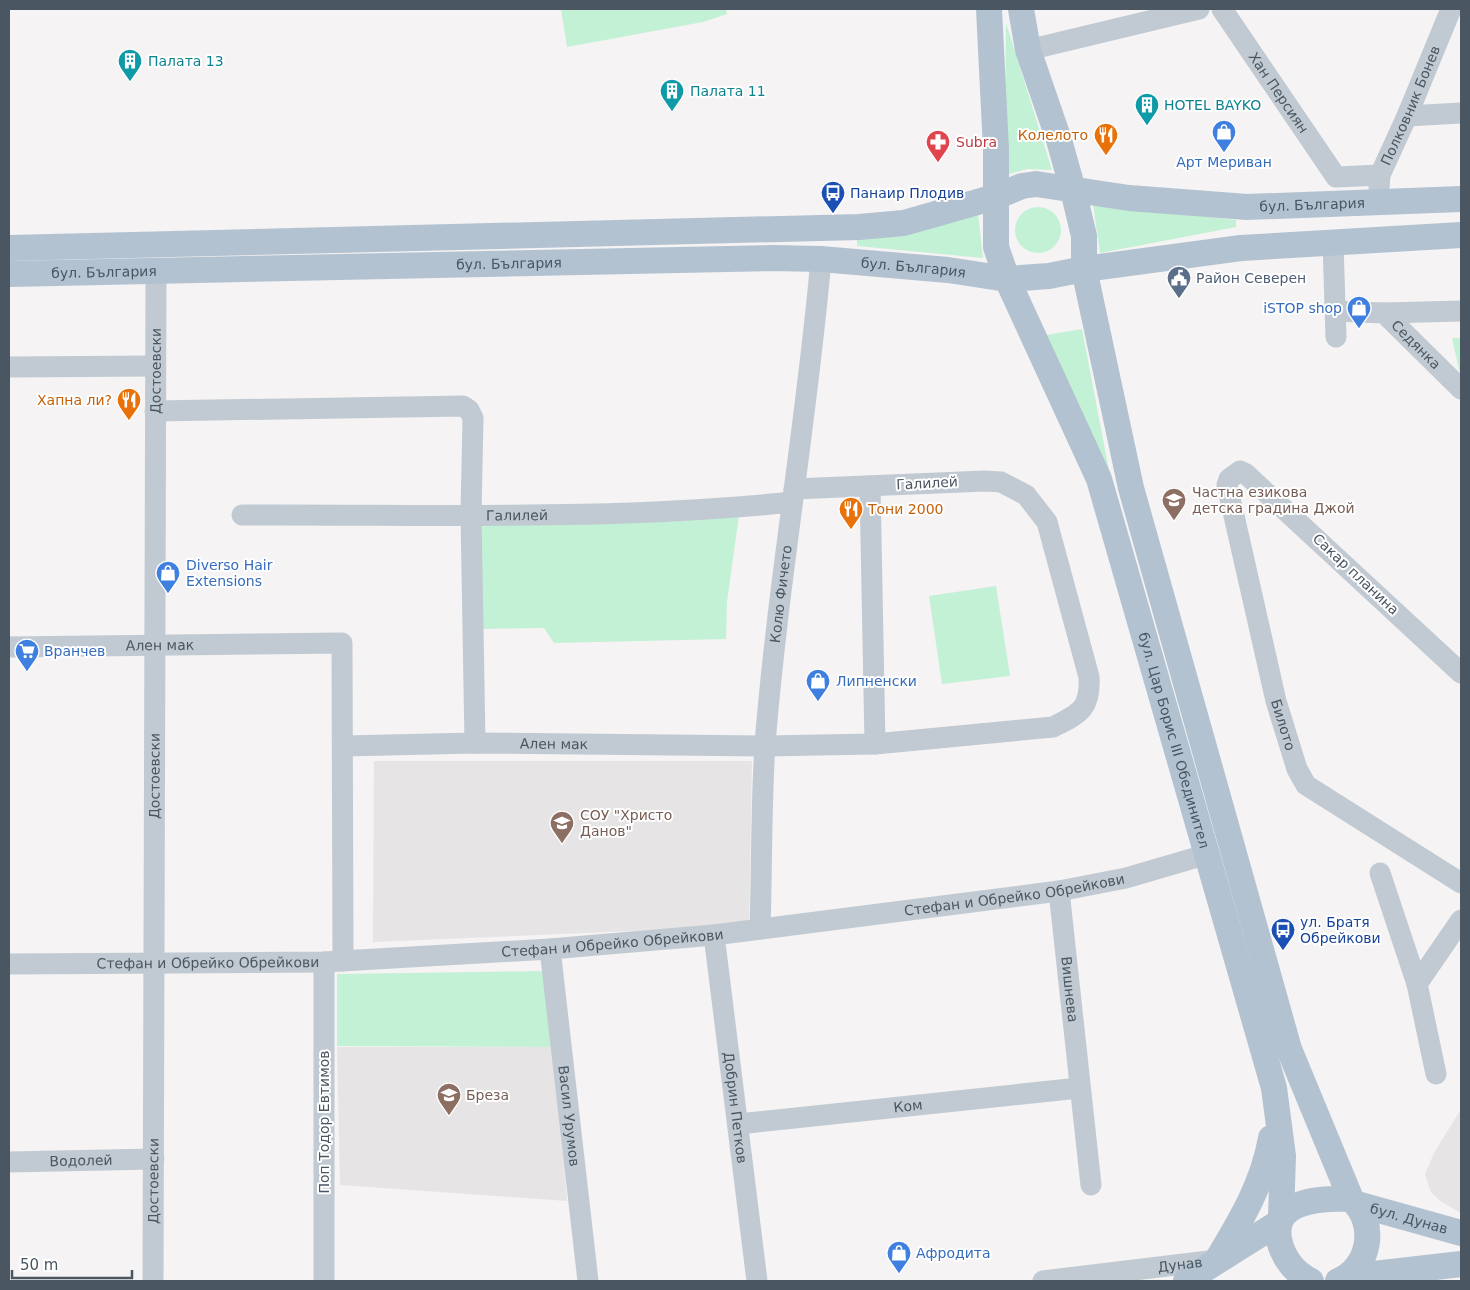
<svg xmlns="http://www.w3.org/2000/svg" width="1470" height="1290" font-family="'DejaVu Sans',sans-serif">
<rect width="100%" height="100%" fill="#f5f3f3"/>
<path fill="#e6e4e5" d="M374 761H752L749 926 373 942Z
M337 1047H554L567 1201 340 1185Z
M1461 1109V1213L1440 1201 1431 1192 1425 1174 1434 1153Z"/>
<path fill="#c3f1d5" d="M561 9H726L727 14 703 22 567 47Z
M1006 23 1052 170 1027 169 1005 175Z
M1093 204 1236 220V227L1100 253Z
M1015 230a23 23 0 1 1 46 0a23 23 0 1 1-46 0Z
M978 213 983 258 857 246V238L907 236Z
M1082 329 1111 481 1047 335Z
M1452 338H1461V376L1460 374Z
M739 515 727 602 726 639 554 643 544 628 480 629 479 521Z
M996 586 1010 676 942 684 929 596Z
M543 971 554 1047 337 1046V974Z"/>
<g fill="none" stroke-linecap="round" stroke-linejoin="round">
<g stroke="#c1cad2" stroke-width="21">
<path id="s1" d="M1222 9 1336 177 1380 175"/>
<path d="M1028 50 1199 9"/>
<path d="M1407 116 1461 113"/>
<path id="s2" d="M1379 189 1380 175 1407 116 1451 9"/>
<path d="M1333 243 1336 337"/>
<path id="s3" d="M1335 311 1384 313 1461 389"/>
<path d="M1384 313 1461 311"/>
<path d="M9 367 154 366"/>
<path d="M155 411 463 406 469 410 473 418 471 514 475 743"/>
<path d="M870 486 875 744"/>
<path id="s4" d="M242 515C425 514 611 521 792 502"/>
<path id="s5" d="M9 647 342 643 343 961"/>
<path id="s6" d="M1461 673 1246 474 1240 471 1229 479 1227 485 1276 701 1297 769 1306 785 1461 883"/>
<path id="s7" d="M344 746 475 743 765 746 875 744 1053 727C1079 714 1091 709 1089 677L1047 522 1026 495 1001 482 985 481 794 489"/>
<path d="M1380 873 1417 984"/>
<path id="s8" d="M1059 891 1091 1185"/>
<path id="s9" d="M760 929C762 868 761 805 765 744 778 581 807 421 821 259"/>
<path id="s10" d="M714 935 757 1281"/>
<path id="s11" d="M550 949 588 1281"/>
<path id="s12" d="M9 964 324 962 550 949 714 935 1059 891 1126 878 1208 854"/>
<path d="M1436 1074 1417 984 1461 920"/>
<path id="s13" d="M738 1124 1079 1088"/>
<path id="s14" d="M9 1162 154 1159"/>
<path id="s15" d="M153 1281 156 270"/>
<path d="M324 1281V962"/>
<path id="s16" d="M1043 1281 1217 1260"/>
</g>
<g stroke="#b3c2d1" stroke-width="26">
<path id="s17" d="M989 9 996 149V247L1007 279 1099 479 1274 1088 1283 1156 1281 1217"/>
<path d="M1021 9 1028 50 1059 140 1073 190 1084 236V269L1131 488 1289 1049 1351 1199"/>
<path id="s18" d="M9 248 859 227 904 223 995 197 1022 186 1036 184 1129 198 1247 207 1461 199"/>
<path id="s19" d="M9 274 772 258 821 259 948 270 1007 279 1049 276 1084 269 1241 248 1461 235"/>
<path id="s20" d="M1357 1204 1461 1233"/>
<path d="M1217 1260C1241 1220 1263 1184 1271 1138"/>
<path d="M1348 1277 1461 1264"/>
<path d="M1186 1281 1278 1223"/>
<path d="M1311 1281C1296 1273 1287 1263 1281 1247 1266 1200 1319 1198 1351 1199 1378 1223 1370 1268 1338 1281"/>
</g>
</g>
<defs>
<symbol id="building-pin" viewBox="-11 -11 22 30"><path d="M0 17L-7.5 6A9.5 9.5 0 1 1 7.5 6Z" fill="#0f9aa8" stroke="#fff"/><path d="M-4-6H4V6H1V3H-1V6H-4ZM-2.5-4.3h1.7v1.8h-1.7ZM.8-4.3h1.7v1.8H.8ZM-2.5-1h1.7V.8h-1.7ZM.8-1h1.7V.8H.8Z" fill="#fff"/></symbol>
<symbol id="shop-pin" viewBox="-11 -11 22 30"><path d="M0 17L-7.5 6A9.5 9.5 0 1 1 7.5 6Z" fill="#3f7fe0" stroke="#fff"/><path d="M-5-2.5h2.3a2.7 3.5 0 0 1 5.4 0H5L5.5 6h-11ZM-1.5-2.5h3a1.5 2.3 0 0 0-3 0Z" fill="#fff"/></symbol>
<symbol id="restaurant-pin" viewBox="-11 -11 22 30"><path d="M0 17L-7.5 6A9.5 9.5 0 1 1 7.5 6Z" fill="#e8710a" stroke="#fff"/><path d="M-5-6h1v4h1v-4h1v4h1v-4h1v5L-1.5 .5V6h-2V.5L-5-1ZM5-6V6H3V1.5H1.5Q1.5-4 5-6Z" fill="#fff"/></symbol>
<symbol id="pharmacy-pin" viewBox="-11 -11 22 30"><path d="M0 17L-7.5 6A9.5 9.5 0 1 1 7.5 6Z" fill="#e0444e" stroke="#fff"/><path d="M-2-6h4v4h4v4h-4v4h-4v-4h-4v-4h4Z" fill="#fff"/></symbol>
<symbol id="bus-pin" viewBox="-11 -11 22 30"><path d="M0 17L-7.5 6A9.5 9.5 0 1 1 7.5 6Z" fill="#1a4fb4" stroke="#fff"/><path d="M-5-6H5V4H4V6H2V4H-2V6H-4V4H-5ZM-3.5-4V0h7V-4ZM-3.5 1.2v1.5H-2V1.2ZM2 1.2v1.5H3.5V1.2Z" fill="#fff"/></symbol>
<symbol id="civic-pin" viewBox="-11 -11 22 30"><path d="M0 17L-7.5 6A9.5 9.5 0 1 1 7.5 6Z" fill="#5c6f8a" stroke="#fff"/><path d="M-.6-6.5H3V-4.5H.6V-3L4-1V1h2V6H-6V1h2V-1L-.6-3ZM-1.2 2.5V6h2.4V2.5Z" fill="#fff"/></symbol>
<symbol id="school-pin" viewBox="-11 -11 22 30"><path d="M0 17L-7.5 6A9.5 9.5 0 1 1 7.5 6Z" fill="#8d6e63" stroke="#fff"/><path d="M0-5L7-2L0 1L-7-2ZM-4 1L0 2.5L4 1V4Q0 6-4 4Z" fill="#fff"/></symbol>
<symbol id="supermarket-pin" viewBox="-11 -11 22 30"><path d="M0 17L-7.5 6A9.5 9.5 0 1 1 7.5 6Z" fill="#3f7fe0" stroke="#fff"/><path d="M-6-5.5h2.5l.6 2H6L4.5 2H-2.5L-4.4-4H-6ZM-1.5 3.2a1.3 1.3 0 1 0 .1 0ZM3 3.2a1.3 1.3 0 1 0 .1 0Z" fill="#fff"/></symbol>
</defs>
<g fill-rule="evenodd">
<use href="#building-pin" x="116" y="47" width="28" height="38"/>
<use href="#building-pin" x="658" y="77" width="28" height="38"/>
<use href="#building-pin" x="1133" y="91" width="28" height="38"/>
<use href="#shop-pin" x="1210" y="118" width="28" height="38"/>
<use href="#restaurant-pin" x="1092" y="121" width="28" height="38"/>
<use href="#pharmacy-pin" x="924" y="128" width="28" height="38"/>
<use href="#bus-pin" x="819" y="179" width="28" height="38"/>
<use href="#civic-pin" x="1165" y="264" width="28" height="38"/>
<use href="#shop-pin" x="1345" y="294" width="28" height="38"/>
<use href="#restaurant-pin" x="115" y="386" width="28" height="38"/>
<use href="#school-pin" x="1160" y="486" width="28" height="38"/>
<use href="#restaurant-pin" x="837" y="495" width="28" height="38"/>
<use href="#shop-pin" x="154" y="559" width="28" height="38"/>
<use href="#supermarket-pin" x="13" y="637" width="28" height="38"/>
<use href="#shop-pin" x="804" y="667" width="28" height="38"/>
<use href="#school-pin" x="548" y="809" width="28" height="38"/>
<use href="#bus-pin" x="1269" y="916" width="28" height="38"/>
<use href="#school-pin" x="435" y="1081" width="28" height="38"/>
<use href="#shop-pin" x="885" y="1239" width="28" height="38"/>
</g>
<g text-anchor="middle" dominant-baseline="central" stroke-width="4" stroke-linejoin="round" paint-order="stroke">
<g font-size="14" fill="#0d838f" stroke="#fff" text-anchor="start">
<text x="148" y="61">Палата 13</text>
<text x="690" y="91">Палата 11</text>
<text x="1164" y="105">HOTEL BAYKO</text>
</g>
<g font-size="14" fill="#4a5661" stroke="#fff">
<text stroke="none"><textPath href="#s1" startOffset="101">Хан Персиян</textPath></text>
<text stroke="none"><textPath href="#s2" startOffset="90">Полковник Бонев</textPath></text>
<text stroke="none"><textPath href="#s18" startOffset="1311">бул. България</textPath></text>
<text stroke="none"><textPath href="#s19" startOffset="500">бул. България</textPath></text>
<text stroke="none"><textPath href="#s19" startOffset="905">бул. България</textPath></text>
<text stroke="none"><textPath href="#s19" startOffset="95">бул. България</textPath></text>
<text stroke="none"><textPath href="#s3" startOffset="94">Седянка</textPath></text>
<text stroke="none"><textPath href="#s15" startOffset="910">Достоевски</textPath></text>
<text transform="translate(927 483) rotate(-3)">Галилей</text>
<text stroke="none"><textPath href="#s4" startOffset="275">Галилей</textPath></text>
<text transform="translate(1356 574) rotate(43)">Сакар планина</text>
<text stroke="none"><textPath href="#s9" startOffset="336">Колю Фичето</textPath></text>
<text stroke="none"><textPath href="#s5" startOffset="151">Ален мак</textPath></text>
<text stroke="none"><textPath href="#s6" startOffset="566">Билото</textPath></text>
<text stroke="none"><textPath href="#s17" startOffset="764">бул. Цар Борис III Обединител</textPath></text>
<text stroke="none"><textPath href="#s7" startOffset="210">Ален мак</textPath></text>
<text stroke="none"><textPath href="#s15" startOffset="505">Достоевски</textPath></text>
<text stroke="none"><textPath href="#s12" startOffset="1009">Стефан и Обрейко Обрейкови</textPath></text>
<text stroke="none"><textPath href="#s12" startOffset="604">Стефан и Обрейко Обрейкови</textPath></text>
<text stroke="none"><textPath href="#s12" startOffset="199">Стефан и Обрейко Обрейкови</textPath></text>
<text stroke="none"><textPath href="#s8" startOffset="99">Вишнева</textPath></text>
<text stroke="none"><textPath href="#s13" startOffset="171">Ком</textPath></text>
<text stroke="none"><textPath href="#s10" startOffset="174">Добрин Петков</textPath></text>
<text stroke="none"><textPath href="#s11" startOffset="168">Васил Урумов</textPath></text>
<text transform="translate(324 1122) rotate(-90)">Поп Тодор Евтимов</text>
<text stroke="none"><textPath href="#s14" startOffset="72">Водолей</textPath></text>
<text stroke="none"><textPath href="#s15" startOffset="100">Достоевски</textPath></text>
<text stroke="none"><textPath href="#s20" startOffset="54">бул. Дунав</textPath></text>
<text stroke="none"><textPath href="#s16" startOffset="138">Дунав</textPath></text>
</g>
<g font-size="14" fill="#c56008" stroke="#fff" text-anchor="end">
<text x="1088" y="135">Колелото</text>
<text x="112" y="400">Хапна ли?</text>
<text x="868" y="509" text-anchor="start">Тони 2000</text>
</g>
<g font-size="14" fill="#be3a42" stroke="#fff" text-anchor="start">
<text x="956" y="142">Subra</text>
</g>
<g font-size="14" fill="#366cbe" stroke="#fff" text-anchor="start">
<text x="1224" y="162" text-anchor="middle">Арт Мериван</text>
<text x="1342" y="308" text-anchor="end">iSTOP shop</text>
<text x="186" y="565">Diverso Hair<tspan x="186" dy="16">Extensions</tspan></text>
<text x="44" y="651">Вранчев</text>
<text x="836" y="681">Липненски</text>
<text x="916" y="1253">Афродита</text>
</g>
<g font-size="14" fill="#164399" stroke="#fff" text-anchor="start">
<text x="850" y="193">Панаир Плодив</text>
<text x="1300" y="922">ул. Братя<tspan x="1300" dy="16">Обрейкови</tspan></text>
</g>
<g font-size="14" fill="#4e5e75" stroke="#fff" text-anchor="start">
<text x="1196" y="278">Район Северен</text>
</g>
<g font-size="14" fill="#785e54" stroke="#fff" text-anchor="start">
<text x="1192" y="492">Частна езикова<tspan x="1192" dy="16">детска градина Джой</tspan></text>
<text x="580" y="815">СОУ "Христо<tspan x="580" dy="16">Данов"</tspan></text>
<text x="466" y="1095">Бреза</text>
</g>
</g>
<rect width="1470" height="1290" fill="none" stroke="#4a5661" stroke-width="20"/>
<path d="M12 1270v8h120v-8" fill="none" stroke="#4a5661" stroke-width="2.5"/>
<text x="20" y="1270" font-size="15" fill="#4a5661" stroke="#ffffff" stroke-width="4" paint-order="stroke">50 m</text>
</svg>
